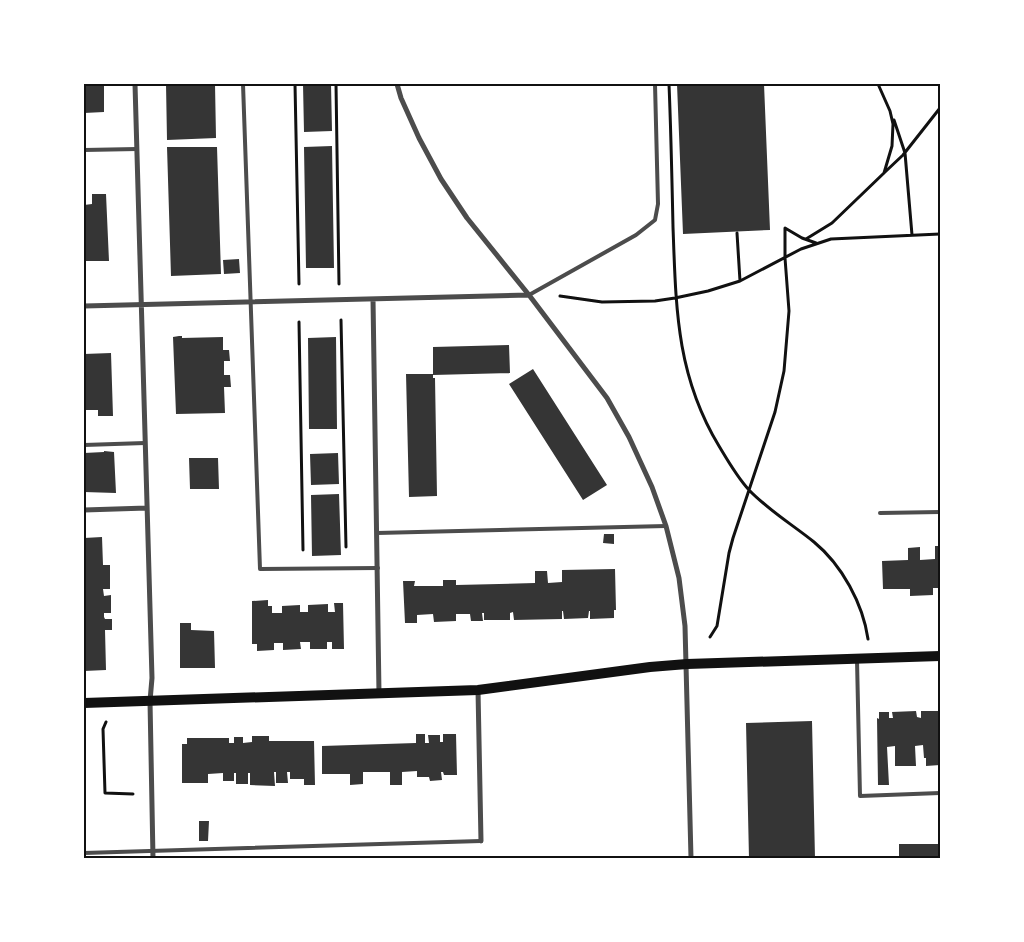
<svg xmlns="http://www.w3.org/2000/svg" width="1024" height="942" font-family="'Space Grotesk',sans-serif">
<rect width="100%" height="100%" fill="#fff"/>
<path fill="#353535" d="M93 84H104V112L84 113V85H93Z
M166 84H215L216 138 167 140Z
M303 84H331L332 131 304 132Z
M677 84H764L770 230 683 234Z
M332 146 334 268H306L304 147Z
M167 147H217L221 274 171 276Z
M92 194H106L109 261H84V205L92 204Z
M239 259 240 273 224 274 223 260Z
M179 336H182V338L223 337V350H229L230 361H224V375H230L231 387H224L225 413 176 414 173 337Z
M336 337 337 429H309L308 338Z
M509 345 510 373 433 375V347Z
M111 353 113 416H98V410H86V406H84V354Z
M533 369 607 485 583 500 509 384Z
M406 374H433V378H435L437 496 409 497Z
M104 451 114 452 116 493 84 492V453L104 452Z
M338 453 339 484 311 485 310 454Z
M189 458H218L219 489H190Z
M339 494 341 555 312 556 311 495Z
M604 534H614V544L603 543Z
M102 537 103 565H110V589H103L104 596 111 595V613H104V617L105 619H112V630H105L106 670 84 671V538Z
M935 546H940V588H933V595L910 596V589H883L882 561 908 560V548L920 547V560L935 559Z
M615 569 616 610H614V618L590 619V611H589L588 618 564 619 563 611H562V619L514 620 513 612 510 613V620H484V613H482L483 621H471L470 614H456V621L434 622 433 614 417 615V623H405L403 581H415L414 586H443V580H456V585L535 583V571H547L548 583 562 582V570Z
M268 600V606H272V613H282V606L300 605V612H308V605L328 604V612H335L334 603H343L344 649H332V642H327V649H310V642H300L301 649 283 650V643H274V650L257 651V644H252V601Z
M180 623H191V630L214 631 215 668H180Z
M916 711 917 717 921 718V711H940V765L926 766V758H924L923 745 915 746 916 766H895V746L887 747 889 785H878L877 718 879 719V712H889V718H893L892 712Z
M812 721 815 858H749L746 723Z
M416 734H425V743H429L428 735H440V742H443V734H456L457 775H444L443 772H441L442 780 430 781 429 777H417V771L402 772V785H390V772H363V784L350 785V774H322V746L416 743Z
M252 736H269V741H314L315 785H304V779H290V772H287L288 783H276V772H274L275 786 250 785V773H248V784H236V773H234V781H223V773L208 774V783H182V744H187V738H229V743H234V737H243V743L252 742Z
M199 821H209L208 841H199Z
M899 844H940V858H899Z"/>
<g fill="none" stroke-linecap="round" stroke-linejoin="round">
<path stroke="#111" stroke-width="3" d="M295 84 299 284
M336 84 339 284
M669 84C671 132 672 180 673 227 676 307 676 375 719 446 728 461 737 477 749 490 768 510 793 525 814 542 842 565 863 604 868 639
M894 120 905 153 912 235
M885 172 903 155 940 108
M737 233 740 281
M806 239 832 223 884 173 892 146 893 124 890 111 878 84
M560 296 602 302 655 301 675 298 708 291 740 281 801 249 831 239 940 234
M341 320 346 547
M299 322 303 550
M710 637 717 626 729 553 733 538 775 412 784 371 789 311 785 258V228L802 238 816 243
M106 722 103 729 105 793 133 794"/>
<path stroke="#4c4c4c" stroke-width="4" d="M243 84 260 569 378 568
M84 150 137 149
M529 295 636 235 655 220 658 204 655 84
M84 445 145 443
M880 513 940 512
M377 533 666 526
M857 660 860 796 940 793
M84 853 481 841"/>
<path stroke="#4c4c4c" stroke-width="5" d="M135 84 152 678 150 701 153 858
M397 84 401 98 419 138 441 179 467 218 529 295 607 398 629 437 652 487 666 526 679 578 685 626 691 858
M373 299 379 693
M84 306 529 295
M84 510 147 508
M478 690 481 841"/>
<path stroke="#111" stroke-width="10" d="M84 703 478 690 650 667 687 664 940 656"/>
</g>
<rect width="1024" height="942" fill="none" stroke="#ffffff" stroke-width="170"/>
<rect x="85" y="85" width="854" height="772" fill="none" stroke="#111" stroke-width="2"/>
</svg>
